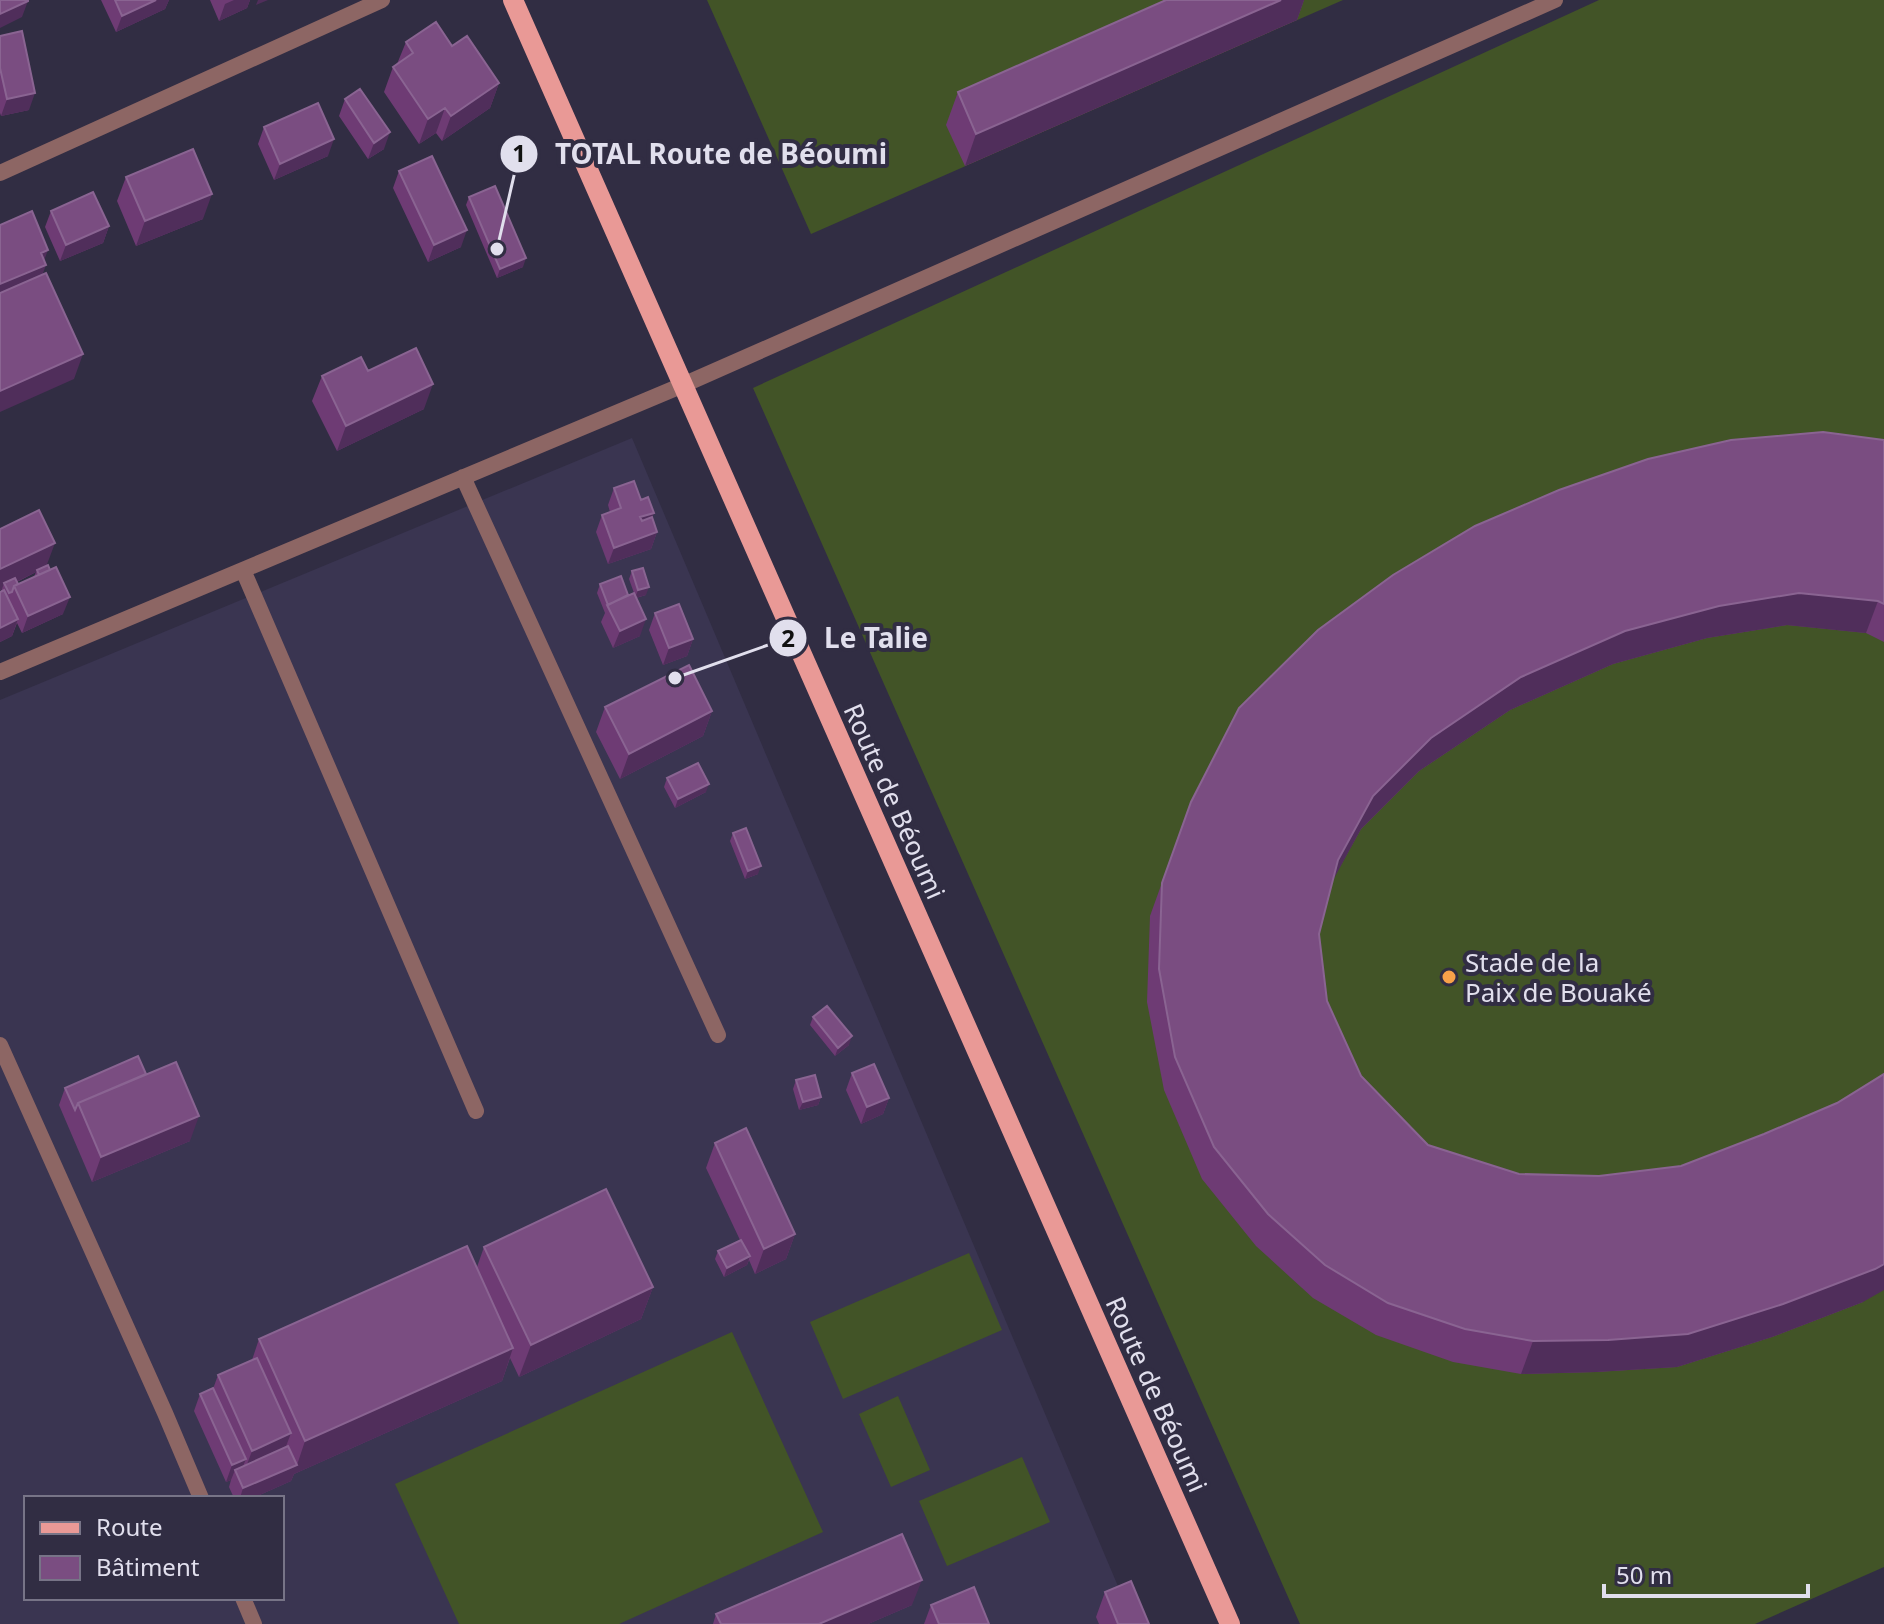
<svg xmlns="http://www.w3.org/2000/svg" width="1884" height="1624" font-family="'Noto Sans',sans-serif">
<rect width="100%" height="100%" fill="#312d43"/>
<path fill="#3a3551" fill-rule="evenodd" d="M632 438 1134 1624H0V700ZM26 1498H282V1598H26Z"/>
<path fill="#425427" d="M707 0H1343L811 234Z
M1599 0H1884V1567L1755 1624H1300L753 388Z
M969 1253 1002 1330 843 1399 810 1322Z
M732 1332 823 1532 619 1624H459L395 1484Z
M898 1396 930 1470 891 1487 859 1414Z
M1022 1457 1050 1522 947 1566 919 1501Z"/>
<g fill="none" stroke-linecap="round" stroke-linejoin="round">
<path stroke="#8d6664" stroke-width="16" d="M0 173 382 0
M463 477 718 1035
M243 570 476 1111
M0 672 683 385 1555 0
M0 1045 165 1413 201 1498
M243 1598 254 1624"/>
<path stroke="#e99996" stroke-width="20" d="M513 0 1230 1624"/>
</g>
<path fill="#6e3b74" fill-rule="evenodd" d="M101 0H169L165 9 116 32Z
M210 0H250L247 8 219 21Z
M1166 0H1304L1297 20 965 166 946 125 958 92Z
M0 36 29 110 1 116 0 113Z
M406 42 452 46 499 83 490 108 442 141 436 133 419 144 384 92 393 67 397 64Z
M345 99 384 149 368 159 339 116Z
M264 127 328 156 274 180 258 144Z
M399 171 461 247 428 262 393 188Z
M126 177 203 219 136 246 117 201Z
M469 197 523 267 497 278 466 205Z
M51 211 109 226 103 243 60 261 45 227Z
M368 371 424 409 337 451 312 401 322 376Z
M1884 440V642L1866 633 1787 625 1707 638 1613 664 1510 710 1419 771 1361 829 1332 881 1319 934 1327 1001 1361 1076 1428 1145 1863 1302 1772 1337 1677 1367 1596 1372 1521 1374 1453 1362 1376 1335 1313 1298 1256 1246 1202 1179 1164 1090 1147 1002 1150 916 1191 802Z
M614 488 641 500 652 518 657 532 651 549 608 564 596 532 602 515 610 512 608 505Z
M0 529 47 565 63 614 22 633 17 623 12 636 0 642V592L2 589 0 590ZM36 572 34 577 18 584 17 582Z
M632 571 646 595 636 598 640 636 613 648 601 622 605 613 597 593 600 584 628 595 634 593 629 579Z
M655 613 693 639 687 656 663 665 649 630Z
M605 707 712 711 703 736 620 779 596 732Z
M667 778 706 792 675 808 664 787Z
M733 833 758 874 745 879 730 841Z
M813 1017 849 1045 835 1056 810 1025Z
M852 1073 889 1098 883 1114 861 1124 846 1090Z
M146 1074 190 1141 92 1182 59 1105 65 1088Z
M796 1080 821 1097 818 1105 799 1110 793 1089Z
M715 1143 795 1234 786 1259 755 1274 749 1260 747 1265 724 1277 715 1259 718 1251 740 1240 706 1168Z
M484 1247 653 1287 641 1319 519 1377 510 1358 502 1381 294 1474 291 1481 253 1498H234L229 1487 231 1480 226 1482 194 1411 200 1394 213 1389 218 1375 252 1360 259 1339 477 1267Z
M1105 1592 1149 1624H1099L1096 1617Z
M912 1605 868 1624H713L716 1614Z
M931 1605 989 1624H924Z"/>
<path fill="#502e5b" d="M156 0H169L165 9 116 32 122 16Z
M234 0H250L247 8 219 21 225 4Z
M258 0H268L256 5Z
M1281 0H1304L1297 20 965 166 976 134Z
M28 1 22 17 0 28V14Z
M499 83 490 108 442 141 451 116Z
M35 93 29 110 1 116 7 99Z
M445 108 436 133 419 144 428 119Z
M390 132 384 149 368 159 374 143Z
M334 139 328 156 274 180 280 164Z
M212 194 203 219 136 246 145 221Z
M109 226 103 243 60 261 66 245Z
M467 230 461 247 428 262 434 245Z
M48 250 42 266 46 265 37 290 0 305V284L41 253Z
M526 258 523 267 497 278 500 269Z
M83 354 74 379 0 412V391Z
M433 384 424 409 337 451 346 426Z
M654 513 647 530 640 517Z
M657 532 651 549 608 564 614 548Z
M55 543 46 567 6 587 4 583 2 589 0 590V569Z
M649 587 646 595 635 598 638 590Z
M1799 593 1878 601 1866 633 1787 625 1707 638 1613 664 1510 710 1419 771 1361 829 1326 893 1338 860 1373 796 1431 738 1521 677 1625 631 1719 606Z
M70 597 63 614 22 633 28 616Z
M18 619 12 636 0 642V628Z
M646 619 640 636 613 648 620 631Z
M693 639 687 656 663 665 669 648Z
M712 711 703 736 620 779 629 754Z
M709 784 706 792 675 808 678 799Z
M761 866 758 874 745 879 748 871Z
M852 1036 849 1045 835 1056 838 1048Z
M821 1097 818 1105 799 1110 803 1102Z
M889 1098 883 1114 861 1124 867 1107Z
M199 1116 190 1141 92 1182 101 1157Z
M795 1234 786 1259 755 1274 764 1249Z
M750 1256 747 1265 724 1277 727 1268Z
M1884 1264V1290L1863 1302 1772 1337 1677 1367 1596 1372 1521 1374 1533 1341Z
M653 1287 641 1319 519 1377 531 1345Z
M513 1348 502 1381 294 1474 291 1481 253 1498H240L243 1488 297 1465 305 1441Z
M291 1433 282 1457 243 1475 252 1451Z
M246 1459 239 1476 235 1470 231 1480 226 1482 232 1465Z
M922 1580 912 1605 868 1624H819Z"/>
<path fill="#7a4d81" stroke="#8a6492" stroke-width="2" d="M0 0H28V1L0 14Z
M115 0H156L122 16Z
M1166 0H1281L976 134 958 92Z
M436 22 452 46 467 36 499 83 451 116 445 108 428 119 393 67 413 53 406 42Z
M22 31 35 93 7 99 0 68V36Z
M360 89 390 132 374 143 345 99Z
M318 103 334 139 280 164 264 127Z
M193 149 212 194 145 221 126 177Z
M432 156 467 230 434 245 399 171Z
M495 186 526 258 500 269 469 197Z
M93 192 109 226 66 245 51 211Z
M32 211 48 250 41 253 46 265 0 284V225Z
M46 273 83 354 0 391V293Z
M416 348 433 384 346 426 322 376 361 357 368 371Z
M1823 432 1884 440V604L1878 601 1799 593 1719 606 1625 631 1521 677 1431 738 1373 796 1338 860 1319 934 1327 1001 1361 1076 1428 1145 1519 1174 1599 1176 1681 1166 1764 1134 1837 1103 1884 1074V1264L1875 1269 1783 1304 1688 1334 1608 1340 1533 1341 1465 1329 1388 1303 1325 1265 1268 1214 1214 1147 1175 1057 1159 969 1162 883 1191 802 1239 708 1318 630 1393 575 1475 526 1559 490 1648 459 1731 440Z
M634 481 641 500 648 497 654 513 640 517 642 521 652 517 657 532 614 548 602 515 621 508 614 488Z
M39 510 55 543 0 569V529Z
M48 565 50 570 39 575 37 570Z
M56 567 70 597 28 616 14 586Z
M643 568 649 587 638 590 632 571Z
M621 576 628 595 608 605 600 584Z
M15 578 18 584 14 586 12 592 9 593 4 583Z
M4 590 18 619 0 628V592Z
M634 593 646 619 620 631 607 605Z
M679 604 693 639 669 648 655 613Z
M689 665 712 711 629 754 605 707Z
M698 763 709 784 678 799 667 778Z
M746 828 761 866 748 871 733 833Z
M827 1006 852 1036 838 1048 813 1017Z
M138 1056 146 1074 78 1103 75 1110 65 1088Z
M176 1062 199 1116 101 1157 78 1103Z
M874 1064 889 1098 867 1107 852 1073Z
M815 1075 821 1097 803 1102 796 1080Z
M746 1128 795 1234 764 1249 715 1143Z
M606 1189 653 1287 531 1345 484 1247Z
M741 1240 750 1256 727 1268 718 1251Z
M467 1246 513 1348 305 1441 259 1339Z
M257 1358 291 1433 252 1451 218 1375Z
M213 1388 246 1459 232 1465 200 1394Z
M288 1446 297 1465 243 1488 235 1470Z
M902 1534 922 1580 819 1624H721L716 1614Z
M1131 1581 1149 1624H1118L1105 1592Z
M974 1587 989 1624H939L931 1605Z"/>
<circle fill="#f7a149" stroke="#312d43" stroke-width="3" cx="1449" cy="977" r="8"/>
<g text-anchor="middle" dominant-baseline="central" stroke-width="8" stroke-linejoin="round" paint-order="stroke">
<g font-size="26" fill="#e1dfed" stroke="#312d43">
<text transform="translate(895 801) rotate(66)">Route de Béoumi</text>
<text transform="translate(1157 1394) rotate(66)">Route de Béoumi</text>
</g>
<g font-size="26" fill="#e1dfed" stroke="#312d43" text-anchor="start">
<text x="1465" y="962">Stade de la<tspan x="1465" dy="30">Paix de Bouaké</tspan></text>
</g>
</g>
<path fill="none" stroke="#e1dfed" stroke-width="3" d="M497 249L519 154M675 678L788 638"/>
<g fill="#e1dfed" stroke="#312d43" stroke-width="3">
<circle cx="497" cy="249" r="8"/>
<circle cx="675" cy="678" r="8"/>
<circle cx="519" cy="154" r="20"/>
<circle cx="788" cy="638" r="20"/>
</g>
<g font-size="24" text-anchor="middle" font-weight="bold" fill="#111">
<text x="519" y="162">1</text>
<text x="788" y="647">2</text>
</g>
<g font-size="28" text-anchor="middle" font-weight="bold" fill="#e1dfed" stroke="#312d43" stroke-width="8" stroke-linejoin="round" paint-order="stroke">
<text x="721" y="164">TOTAL Route de Béoumi</text>
<text x="876" y="648">Le Talie</text>
</g>
<rect x="24" y="1496" width="260" height="104" fill="#312d43" stroke="#777487" stroke-width="2"/>
<rect x="40" y="1522" width="40" height="12" fill="#e99996" stroke="#777487" stroke-width="2"/>
<text x="96" y="1536" font-size="24" fill="#e1dfed">Route</text>
<rect x="40" y="1556" width="40" height="24" fill="#7a4d81" stroke="#777487" stroke-width="2"/>
<text x="96" y="1576" font-size="24" fill="#e1dfed">Bâtiment</text>
<path d="M1604 1584v12h204v-12" fill="none" stroke="#e1dfed" stroke-width="4"/>
<text x="1616" y="1584" font-size="24" fill="#e1dfed" stroke="#312d43" stroke-width="6" paint-order="stroke">50 m</text>
</svg>
